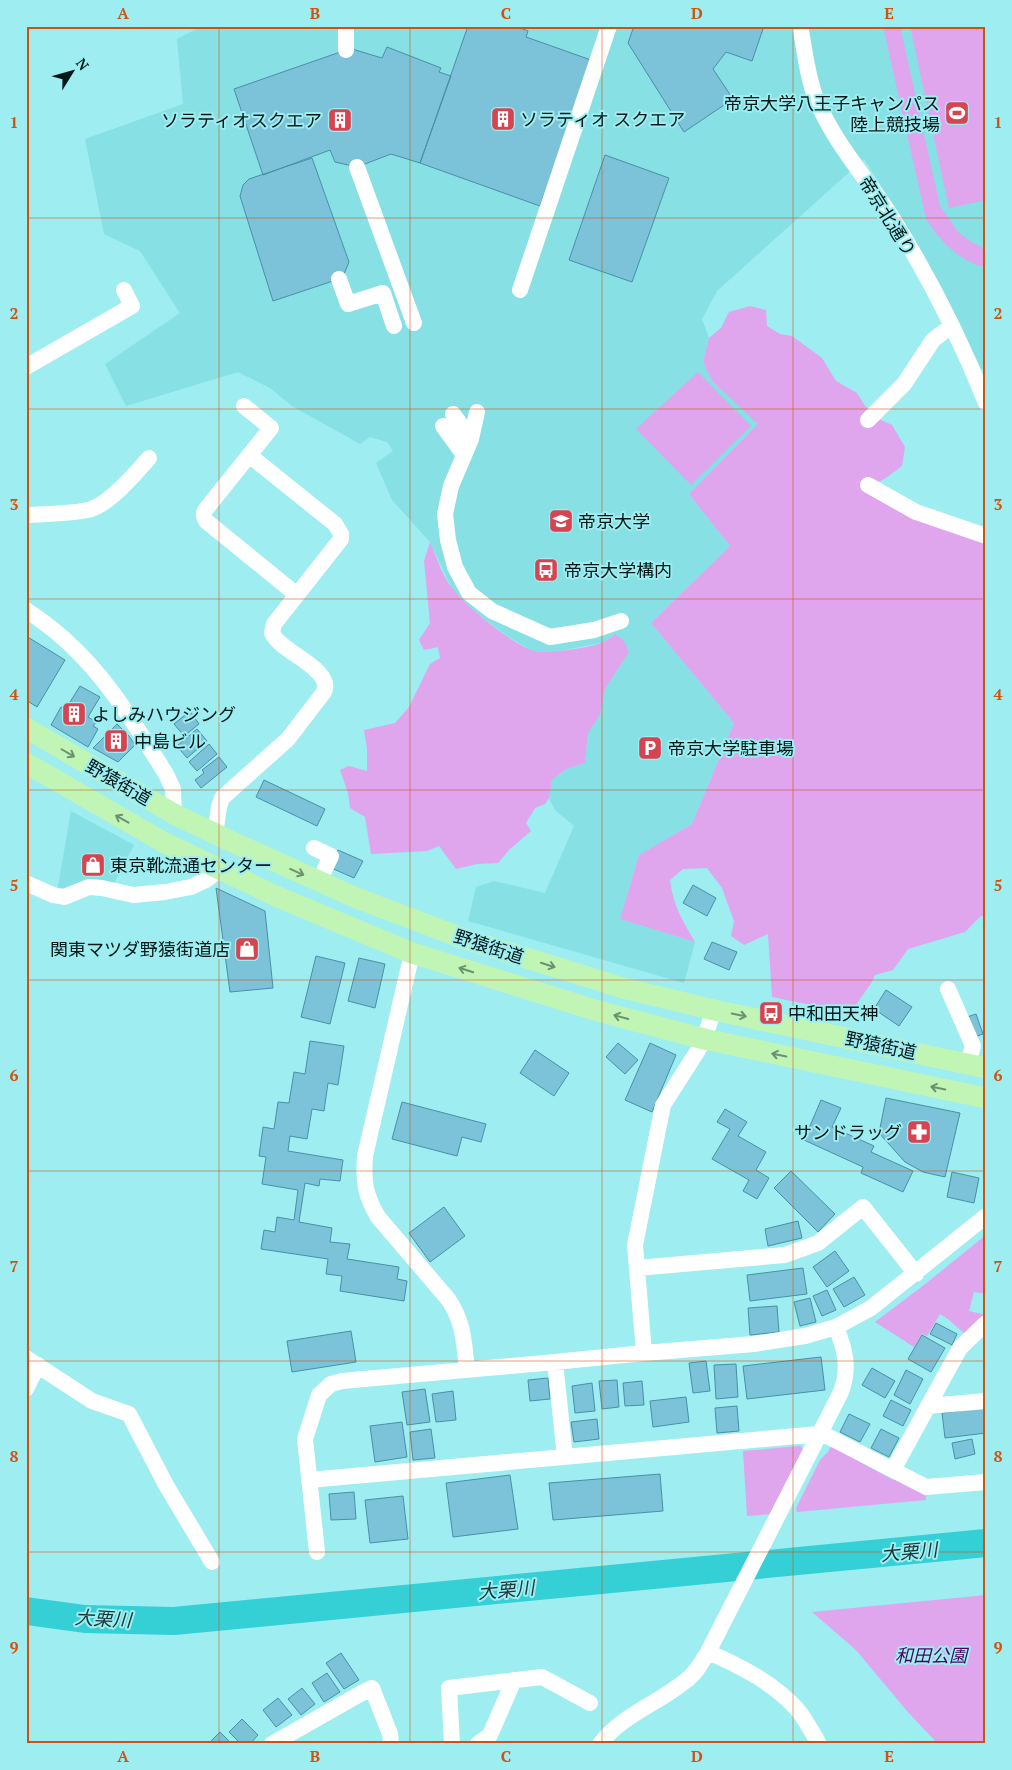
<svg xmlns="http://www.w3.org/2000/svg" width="1012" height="1770" font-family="'PT Serif','Noto Sans JP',serif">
<rect width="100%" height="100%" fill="#9dedf1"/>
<path fill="#86e0e4" d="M202 26H986V367L980 370 901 217 864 159 717 291 702 319 709 338 703 362 712 381 759 424 689 494 730 546 651 623 734 723 692 824 639 855 620 919 695 942 684 983 468 921 476 887 494 881 545 893 574 826 555 810 549 798 552 780 566 769 585 763 588 733 600 715 605 689 629 652 615 634 604 642 585 646 554 652 532 651 506 635 478 614 452 589 430 542 392 500 376 463 393 451 387 442 370 437 360 444 292 406 270 388 238 372 126 406 105 364 180 313 140 251 104 234 85 139 183 104 177 39Z
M71 811 134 845 112 887 57 892Z"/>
<path fill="#dfa5ed" d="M883 26H900L940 206 958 232 971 242 986 249V268C957 259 942 243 926 219Z
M910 26H986V200L949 208Z
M750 306 766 310 767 326 780 334 792 336 822 358 836 381 857 393 865 406 881 420 892 425 905 447 902 466 886 478 865 489 986 541V917L981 916 965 932 908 949 893 970 875 975 872 982 850 1013 772 997 768 934 744 945 731 936 734 921 722 888 707 868 683 869 670 880C673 905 682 920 695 942L620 919 639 855 692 824 734 723 651 623 730 546 689 494 758 424 712 381 703 362 709 338 721 328 729 312Z
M698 372 751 426 691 485 636 429Z
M430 542C436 556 443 578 453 589 467 607 510 642 531 650 544 655 593 648 605 641 609 639 612 636 615 634L624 641 629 652 605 689 600 715 588 733 585 763 566 769 552 780 549 798 545 804 535 808 526 823 531 831 510 849 498 863 477 864 456 869 439 846 427 851 371 854 365 817 350 808 348 793 340 770 349 766 367 771V749L364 730 395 723 409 707 430 664 440 658 438 647 424 650 419 640 430 623 424 561Z
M986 1235V1294L974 1292 969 1311 986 1315V1317L966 1335 948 1319 940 1314 927 1336 922 1334 914 1347 875 1322 924 1285Z
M800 1446 804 1450 773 1514 747 1516 743 1451Z
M831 1446 893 1480 895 1478 926 1496V1500L797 1512 796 1508 820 1460 828 1452Z
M986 1595V1744H938L907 1711 856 1650 812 1612Z"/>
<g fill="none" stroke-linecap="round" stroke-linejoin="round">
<path stroke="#35cfd6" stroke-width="28" d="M26 1611 85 1619 174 1621 986 1543"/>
</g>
<path fill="#7cc3d9" stroke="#4890a5" d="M468 26H515L528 31 526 37 591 60 540 206 420 163Z
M634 26H764L752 61 726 52 713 69 733 99 684 132 628 43Z
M387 47 441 68 439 72 451 76 420 163 391 154 357 167 335 162 330 150 263 175 234 89 346 50 352 49 382 58Z
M605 155 669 178 632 282 569 260Z
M312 158 349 262 344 274 339 279 273 301 240 196 243 185 249 179Z
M26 636 65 660 37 707 26 700Z
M80 686 100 697 88 717 96 722 93 726 98 729 88 747 51 725 61 707 65 710Z
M190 711 199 724 184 736 174 724Z
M117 724 129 736 135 745 118 762 93 748Z
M197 729 207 741 187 758 177 746Z
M209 744 217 754 197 771 189 762Z
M219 757 227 767 201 788 195 780 204 773 202 770Z
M264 780 325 809 317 826 256 797Z
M338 850 363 861 354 878 329 867Z
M693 885 716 898 707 916 683 903Z
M216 888 265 911 273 988 230 992Z
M712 942 737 952 729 970 704 959Z
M316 956 345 963 330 1024 301 1017Z
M359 958 385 964 375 1008 348 1001Z
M886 990 912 1007 899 1026 874 1009Z
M976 1014 983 1034 972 1038 964 1018Z
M310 1041 344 1046 338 1085 328 1083 324 1111 312 1109 307 1139 290 1136 288 1151 343 1160 340 1181 320 1179 319 1186 305 1183 299 1222 332 1228 330 1242 350 1244 347 1259 399 1267 397 1279 407 1281 404 1301 340 1291 342 1276 326 1274 328 1259 261 1249 264 1230 275 1232 277 1217 294 1220 298 1190 262 1184 266 1157 259 1156 263 1127 274 1129 278 1102 289 1103 294 1072 305 1074Z
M618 1043 638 1060 625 1074 606 1057Z
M650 1043 676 1055 652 1112 625 1100Z
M535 1050 569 1073 554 1096 520 1073Z
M886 1098 960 1113 945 1177 923 1172 905 1162 879 1133Z
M821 1100 841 1108 832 1127 874 1146 871 1152 913 1171 903 1192 861 1173 863 1167 804 1140Z
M402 1102 486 1124 481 1142 462 1137 457 1156 392 1139Z
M725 1109 747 1122 738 1136 766 1152 756 1170 769 1178 757 1199 743 1191 749 1180 712 1159 730 1129 717 1122Z
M791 1171 835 1214 818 1232 774 1188Z
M952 1172 979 1178 974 1203 947 1197Z
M444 1207 465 1236 430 1262 409 1233Z
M798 1221 802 1238 768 1246 765 1229Z
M835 1251 849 1271 827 1287 813 1267Z
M803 1268 807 1294 750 1301 747 1275Z
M854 1277 865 1295 844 1307 833 1289Z
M827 1290 836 1310 822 1316 813 1296Z
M810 1298 816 1322 800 1326 794 1302Z
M777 1306 779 1332 750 1335 748 1308Z
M936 1323 957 1334 952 1345 930 1334Z
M351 1331 356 1362 292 1372 287 1341Z
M922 1335 945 1348 931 1372 908 1359Z
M821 1357 825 1390 747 1399 743 1366Z
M706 1361 710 1391 693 1393 689 1363Z
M736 1364 738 1397 716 1399 714 1365Z
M872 1368 895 1381 885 1398 862 1385Z
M906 1370 923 1379 910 1404 894 1395Z
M548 1378 550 1399 530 1401 528 1380Z
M617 1380 619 1407 602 1409 599 1381Z
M642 1381 644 1405 625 1406 623 1383Z
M592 1383 595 1411 575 1413 572 1386Z
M425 1389 430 1422 407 1425 402 1392Z
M453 1391 456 1420 436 1422 432 1394Z
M686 1397 689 1422 653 1427 650 1401Z
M891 1400 911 1410 903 1426 883 1416Z
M737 1406 739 1431 717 1433 715 1408Z
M986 1407V1433L945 1438 942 1413Z
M849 1414 870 1424 860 1442 840 1432Z
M597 1419 599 1439 574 1442 571 1422Z
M402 1422 407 1457 375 1462 370 1426Z
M431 1429 435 1458 413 1460 410 1432Z
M881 1429 899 1438 889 1457 871 1448Z
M972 1439 975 1454 955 1459 952 1443Z
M660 1474 663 1511 553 1520 549 1483Z
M510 1475 518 1529 453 1537 446 1483Z
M354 1492 356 1519 331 1520 329 1494Z
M403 1496 408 1539 370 1543 365 1500Z
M341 1653 359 1680 344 1689 326 1663Z
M327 1673 340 1692 324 1702 312 1683Z
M302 1688 315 1704 301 1715 288 1699Z
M278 1698 292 1715 276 1727 263 1710Z
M242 1719 258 1735 250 1744H241L229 1732Z
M220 1732 232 1744H208Z"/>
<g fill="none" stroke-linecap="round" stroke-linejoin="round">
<path stroke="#fff" stroke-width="16" d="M800 26C805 50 807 78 817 101 835 144 868 180 893 219 929 277 961 340 986 403
M346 50V26
M357 167 414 323
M339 279 348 304 383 293 394 326
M520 290 609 26
M26 367 132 306 124 290
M244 406 271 428 206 509C203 513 203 516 206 521L297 595
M477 412 471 439 451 486 445 514 448 540 455 567 469 593 492 611 550 637 594 630 621 621
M453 414 471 439
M868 420 904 384 933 340 951 326
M443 426 464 455
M868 485 916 512 986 536
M26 515C46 514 68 514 88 510 108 506 136 473 149 458
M26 610C93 653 125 709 166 774L173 789 174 814
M215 834 219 807 222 798 288 739 324 692C334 669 280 652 272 633L274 624 341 539V534L335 524 249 455
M314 848 331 856 324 871
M26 883 53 895 64 897 89 887 102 888 133 895 165 892 191 887 206 880 219 870
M412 953 365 1156C363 1181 365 1195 378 1217L448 1299C464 1322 464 1343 467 1370
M948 989 973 1046 968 1064
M637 1268 785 1255 818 1243 863 1207 916 1274
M644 1353 635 1245 663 1105 697 1052 704 1039 714 1010
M26 1358 92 1401 129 1414 166 1485 212 1562
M555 1362 565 1457
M26 1389 38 1365
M928 1406 986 1401
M893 1470 960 1348 986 1323
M309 1480 819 1434 829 1437 926 1487 986 1482
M317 1552 305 1439 319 1395 331 1384 342 1381 555 1362 644 1353 754 1344 805 1336 836 1327 871 1308 986 1216
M708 1652C740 1666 772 1682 796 1708 805 1718 812 1732 819 1744
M272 1744 360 1694 372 1688 390 1734 391 1744
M452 1744 449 1688 542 1677 590 1703
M478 1744 490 1735 514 1680
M600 1744C622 1715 657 1704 684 1682 695 1675 702 1662 708 1652L841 1392C850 1368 845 1349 836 1327"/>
<path stroke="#c1f5b5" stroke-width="21" d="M26 728 174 814 228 840 354 897 462 938 623 988 714 1010 986 1068
M26 763 165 843 278 897 412 953 598 1011 704 1039 986 1098"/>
</g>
<defs><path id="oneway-shaft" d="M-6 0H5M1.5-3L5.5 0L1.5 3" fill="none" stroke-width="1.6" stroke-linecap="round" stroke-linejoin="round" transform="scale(1.25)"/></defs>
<g stroke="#6b926f">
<use href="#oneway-shaft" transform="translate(68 753) rotate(30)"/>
<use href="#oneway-shaft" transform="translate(122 819) rotate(-151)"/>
<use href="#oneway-shaft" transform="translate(297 872) rotate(24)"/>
<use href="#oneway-shaft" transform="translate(548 965) rotate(18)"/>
<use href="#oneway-shaft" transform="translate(466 970) rotate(-162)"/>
<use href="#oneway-shaft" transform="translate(739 1015) rotate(12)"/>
<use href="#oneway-shaft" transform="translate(621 1017) rotate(-165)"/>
<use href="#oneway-shaft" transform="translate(779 1055) rotate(-168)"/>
<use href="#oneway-shaft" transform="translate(938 1088) rotate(-168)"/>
</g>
<path fill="none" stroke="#d1520d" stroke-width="1" stroke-opacity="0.55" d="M219 26V1744M410 26V1744M602 26V1744M793 26V1744M26 218H986M26 409H986M26 599H986M26 790H986M26 980H986M26 1171H986M26 1361H986M26 1552H986"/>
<defs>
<symbol id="stadium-square" viewBox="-11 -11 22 22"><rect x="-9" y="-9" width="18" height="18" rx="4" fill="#d54450" stroke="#9dedf1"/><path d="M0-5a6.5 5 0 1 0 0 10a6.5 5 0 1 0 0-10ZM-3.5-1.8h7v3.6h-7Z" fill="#fff"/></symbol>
<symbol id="building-square" viewBox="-11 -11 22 22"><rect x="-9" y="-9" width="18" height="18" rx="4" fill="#d54450" stroke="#9dedf1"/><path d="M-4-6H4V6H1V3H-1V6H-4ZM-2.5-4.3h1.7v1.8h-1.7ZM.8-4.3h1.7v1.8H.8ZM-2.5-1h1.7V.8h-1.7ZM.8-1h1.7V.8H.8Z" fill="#fff"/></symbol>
<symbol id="university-square" viewBox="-11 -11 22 22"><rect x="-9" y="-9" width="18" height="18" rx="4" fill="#d54450" stroke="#9dedf1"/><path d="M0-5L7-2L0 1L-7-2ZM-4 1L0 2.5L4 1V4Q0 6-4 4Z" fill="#fff"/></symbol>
<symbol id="bus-square" viewBox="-11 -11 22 22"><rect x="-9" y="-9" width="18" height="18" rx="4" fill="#d54450" stroke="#9dedf1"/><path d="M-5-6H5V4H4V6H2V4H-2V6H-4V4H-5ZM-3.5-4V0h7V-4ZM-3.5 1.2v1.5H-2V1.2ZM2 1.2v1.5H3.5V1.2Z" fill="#fff"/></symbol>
<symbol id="parking-square" viewBox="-11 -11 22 22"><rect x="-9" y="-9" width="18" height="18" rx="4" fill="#d54450" stroke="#9dedf1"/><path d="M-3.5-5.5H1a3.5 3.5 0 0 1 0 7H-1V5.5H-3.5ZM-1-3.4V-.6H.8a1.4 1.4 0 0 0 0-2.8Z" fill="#fff"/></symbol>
<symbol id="shop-square" viewBox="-11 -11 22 22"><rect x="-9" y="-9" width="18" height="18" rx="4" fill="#d54450" stroke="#9dedf1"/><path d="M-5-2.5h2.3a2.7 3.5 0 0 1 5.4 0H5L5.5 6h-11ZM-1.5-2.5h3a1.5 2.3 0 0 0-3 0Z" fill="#fff"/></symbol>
<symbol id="pharmacy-square" viewBox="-11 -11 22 22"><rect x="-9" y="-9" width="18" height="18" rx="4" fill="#d54450" stroke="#9dedf1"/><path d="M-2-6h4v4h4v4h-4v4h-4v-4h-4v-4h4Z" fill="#fff"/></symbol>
</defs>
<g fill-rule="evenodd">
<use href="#stadium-square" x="943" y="99" width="28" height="28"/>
<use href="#building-square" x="489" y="105" width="28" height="28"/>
<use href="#building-square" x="326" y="106" width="28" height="28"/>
<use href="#university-square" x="547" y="507" width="28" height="28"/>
<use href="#bus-square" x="532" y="556" width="28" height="28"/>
<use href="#building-square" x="60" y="700" width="28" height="28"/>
<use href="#building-square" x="102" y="727" width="28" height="28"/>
<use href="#parking-square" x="636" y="734" width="28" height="28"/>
<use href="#shop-square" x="79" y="851" width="28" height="28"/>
<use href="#shop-square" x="233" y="935" width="28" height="28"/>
<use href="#bus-square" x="757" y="999" width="28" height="28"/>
<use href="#pharmacy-square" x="905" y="1118" width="28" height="28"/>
</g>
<g text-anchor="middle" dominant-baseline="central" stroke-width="4" stroke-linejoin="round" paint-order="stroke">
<g font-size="18" fill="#011819" stroke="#9dedf1" text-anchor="start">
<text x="940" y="103" text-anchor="end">帝京大学八王子キャンパス<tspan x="940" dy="21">陸上競技場</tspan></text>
<text x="520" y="119">ソラティオ スクエア</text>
<text x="322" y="120" text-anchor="end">ソラティオスクエア</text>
<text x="578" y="521">帝京大学</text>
<text x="564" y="570">帝京大学構内</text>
<text x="92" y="714">よしみハウジング</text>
<text x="134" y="741">中島ビル</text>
<text x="668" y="748">帝京大学駐車場</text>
<text x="110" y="865">東京靴流通センター</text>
<text x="230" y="949" text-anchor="end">関東マツダ野猿街道店</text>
<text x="788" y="1013">中和田天神</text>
<text x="902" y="1132" text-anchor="end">サンドラッグ</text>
</g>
<g font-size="18" fill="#011819" stroke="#9dedf1">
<text transform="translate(888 216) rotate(58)">帝京北通り</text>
<text transform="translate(119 782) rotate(30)">野猿街道</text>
<text transform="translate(489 946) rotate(18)">野猿街道</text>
<text transform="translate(881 1045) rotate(12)">野猿街道</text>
</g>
<g font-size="18" font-style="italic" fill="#4e025c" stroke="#9dedf1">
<text x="931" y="1655">和田公園</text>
</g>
<g font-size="19" font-style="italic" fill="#183638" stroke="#9dedf1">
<text transform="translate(909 1551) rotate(-5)">大栗川</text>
<text transform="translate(506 1589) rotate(-5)">大栗川</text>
<text transform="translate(103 1618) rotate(3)">大栗川</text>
</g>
</g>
<rect width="1012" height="1770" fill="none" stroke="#9dedf1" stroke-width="55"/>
<g transform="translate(72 72) rotate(53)" stroke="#9dedf1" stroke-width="4" paint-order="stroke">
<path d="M0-4L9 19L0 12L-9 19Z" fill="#011819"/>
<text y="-8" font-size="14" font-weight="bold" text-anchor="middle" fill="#011819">N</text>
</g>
<rect x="28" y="28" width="956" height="1714" fill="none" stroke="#d1520d" stroke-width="2"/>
<g font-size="16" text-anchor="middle" font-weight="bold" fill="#d1520d">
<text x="123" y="19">A</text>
<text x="315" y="19">B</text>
<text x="506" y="19">C</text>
<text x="697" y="19">D</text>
<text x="889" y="19">E</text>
<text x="14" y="128">1</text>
<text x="998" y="128">1</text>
<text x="14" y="319">2</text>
<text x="998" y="319">2</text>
<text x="14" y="510">3</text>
<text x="998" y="510">3</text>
<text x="14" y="700">4</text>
<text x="998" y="700">4</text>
<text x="14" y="891">5</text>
<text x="998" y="891">5</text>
<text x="14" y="1081">6</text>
<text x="998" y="1081">6</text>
<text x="14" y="1272">7</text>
<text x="998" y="1272">7</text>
<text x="14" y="1462">8</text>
<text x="998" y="1462">8</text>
<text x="14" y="1653">9</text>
<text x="998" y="1653">9</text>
<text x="123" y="1762">A</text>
<text x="315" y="1762">B</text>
<text x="506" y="1762">C</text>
<text x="697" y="1762">D</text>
<text x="889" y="1762">E</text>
</g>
</svg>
